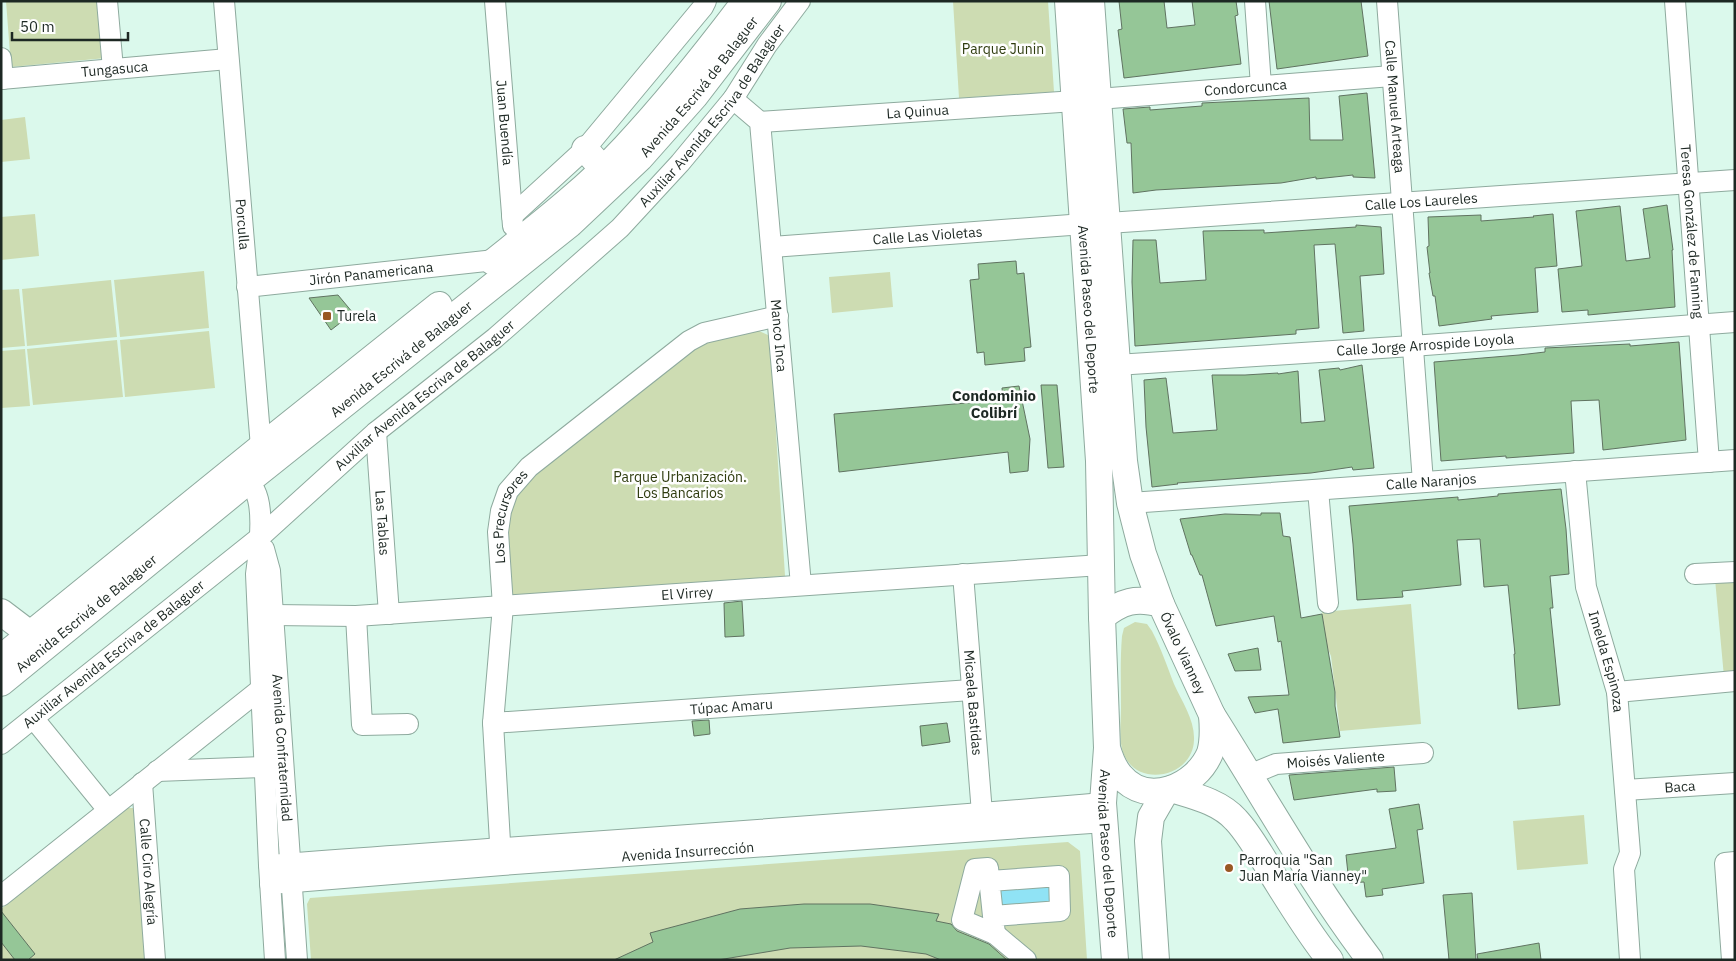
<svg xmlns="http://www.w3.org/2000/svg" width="1736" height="961" font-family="'IBM Plex Sans',sans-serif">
<rect width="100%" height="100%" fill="#dbf9ec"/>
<path fill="#cddcb2" d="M6 1H100L106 58 11 67Z
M953 1H1048L1054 92 959 98Z
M25 117 30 159 1 162V120Z
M35 214 39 256 1 260V217Z
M204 271 209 328 120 337 114 280Z
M890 272 893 307 832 313 829 277Z
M111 280 117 337 27 346 22 289Z
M19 289 25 346 1 348V290Z
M757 330 770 336 785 576 510 597 505 532 518 491 531 477 695 345Z
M209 331 215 388 125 397 120 340Z
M117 340 123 397 33 405 27 349Z
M25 349 30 406 1 408V351Z
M1735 577V677H1724L1715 579Z
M1411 604 1421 724 1340 731 1331 656 1327 647 1322 612Z
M1135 622 1147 624 1152 631C1161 648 1167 666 1174 684 1182 702 1195 720 1194 740 1193 776 1141 788 1125 757 1118 744 1121 723 1121 708 1121 684 1120 660 1122 636L1124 628Z
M128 808H137L150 960H1V909Z
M1584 815 1588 864 1517 870 1513 821Z
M1068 842 1080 851 1087 960H311L307 904 310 898Z"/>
<path fill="#90e3f5" d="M1053 879 1054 908 997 911 995 883Z"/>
<path fill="#95c697" stroke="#607361" d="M1119 1H1164L1167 28 1195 25 1192 1H1236L1238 15 1235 16 1241 64 1124 78 1118 30 1122 29Z
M1269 1H1361L1368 56 1277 69Z
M1367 93 1375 178 1353 177V175L1316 179V177L1281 183 1156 190 1133 193 1131 143H1127L1123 109 1150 107V110L1202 106V103L1309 98 1310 140H1343L1339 96Z
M1667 205 1673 250H1672L1675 307 1588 315V310L1562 312 1558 269 1582 266 1576 211 1620 206 1626 261 1650 258 1643 209Z
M1553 214 1557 266 1535 268 1538 312 1491 316 1492 319 1439 326 1435 296H1433L1429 273H1430L1427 247 1429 246 1428 217 1481 215V221L1534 217 1533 216Z
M1356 225 1381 227 1384 274 1360 276 1364 331 1343 333 1335 244 1314 245 1319 328 1296 330V334L1135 346 1132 282 1133 240H1156L1160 283 1206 280 1203 231 1264 230V233L1356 227Z
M1016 261 1017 274 1024 273 1031 347 1024 348 1025 361 985 365 984 352 977 353 970 280 979 279 978 264Z
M338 295 353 313 331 330 309 298Z
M1679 342 1686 440 1603 450 1599 400 1571 401 1574 453 1506 458V456L1441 461 1434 362 1519 355 1545 352V348L1630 344V346Z
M1362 365 1374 468 1353 470 1352 467 1311 473 1177 483 1178 484 1152 487 1146 427 1144 380 1166 378 1173 433 1217 430 1212 375H1245L1278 373V374L1298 371 1301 423 1325 421 1319 370 1339 368 1340 370Z
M1041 385H1057L1064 467 1048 468Z
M1019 386 1030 439 1028 471 1010 473 1008 452 839 472 834 414 1003 400 1002 388Z
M1561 489 1566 529 1569 574 1550 576 1553 608H1550L1560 705 1518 709 1514 654H1515L1508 585 1484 587 1480 539 1457 540 1461 585 1402 591 1403 597 1357 600 1353 544 1349 506 1458 497V500L1498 496V494Z
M1261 513H1280L1283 536 1290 537 1301 618 1322 614 1335 692V706L1340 737 1283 743 1278 709 1255 713 1248 697 1289 695 1281 641 1278 642 1274 616 1216 626 1202 575H1200L1192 555H1191L1180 519 1225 514 1261 515Z
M742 601 744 636 725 637 724 603Z
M1258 648 1261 670 1235 671 1228 654Z
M709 720 710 734 694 736 692 721Z
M947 723 950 742 922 746 920 726Z
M1394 767 1396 791 1377 792V789L1294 800 1289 775Z
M1419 804 1423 829 1417 830 1424 883 1382 889 1383 895 1366 897 1364 882 1349 883 1346 855 1396 848 1389 809Z
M1472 893 1476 960H1449L1443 895Z
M804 904H870L939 914 936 921 951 924 957 931 989 944 1007 960H941L926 954 861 946 790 948 718 960H614L653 942 650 933 740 909Z
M1 911 35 954 28 960H15L1 942Z
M1539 943 1541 960H1478L1477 954Z"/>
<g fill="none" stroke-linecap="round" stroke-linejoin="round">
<defs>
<g id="minor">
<path d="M107 1 113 69"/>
<path id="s1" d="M224 1 261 447"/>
<path id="s2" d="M495 1 513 226"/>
<path d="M1255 1 1261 86"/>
<path id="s3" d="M1387 1 1423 482"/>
<path id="s4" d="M1675 1 1709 462"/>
<path d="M1 58 3 79"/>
<path id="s5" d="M1 79 228 59"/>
<path id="s6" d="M733 99 760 122 801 585"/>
<path id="s7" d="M1098 99 1392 76"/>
<path id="s8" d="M760 122 1075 101"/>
<path d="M512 216 585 149 703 7 706 1"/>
<path id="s9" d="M1108 223 1735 180"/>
<path id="s10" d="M772 247 1084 224"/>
<path id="s11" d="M247 287 495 260"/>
<path id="s12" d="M1116 365 1412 346 1735 322"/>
<path id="s13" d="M376 432 389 614"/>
<path id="s14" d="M1575 471 1586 587 1617 692 1630 853 1624 869 1630 960"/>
<path d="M247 482C250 484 253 488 255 491 265 511 259 553 256 574L269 865 275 960"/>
<path d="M1318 490 1328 603"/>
<path id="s15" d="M1130 503 1735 460"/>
<path id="s16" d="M264 549 270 571 297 960"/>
<path id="s17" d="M963 574 983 826"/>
<path d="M1695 574 1735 572"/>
<path id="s18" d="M273 615 356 616 1101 565"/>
<path d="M356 616 362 725 408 724"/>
<path d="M1617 692 1735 681"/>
<path d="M34 719 108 810"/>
<path id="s19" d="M493 723 971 690"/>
<path id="s20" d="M1 744 260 537 376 432 495 338 620 228 680 163 733 99 767 45 800 1"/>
<path d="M157 771 266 767"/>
<path id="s21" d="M1249 775 1276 764 1423 753"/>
<path id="s22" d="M142 783 155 960"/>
<path id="s23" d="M1625 790 1735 783"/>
<path id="s24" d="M501 859 493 723 503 606 498 532 501 511 508 491 529 467 689 341 704 333 778 316"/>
<path d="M269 865C547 844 825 827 1103 803"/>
<path d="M990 881 1059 876 1060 911 993 916 988 868 975 869 962 920 995 934 993 916"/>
<path id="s25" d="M270 884 502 865 1105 822"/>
<path d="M1 896 262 688"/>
<path d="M995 934 1026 960"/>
<path d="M1732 960 1725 863 1735 862"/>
</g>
<g id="major">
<path id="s26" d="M1068 1 1099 461 1102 617"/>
<path d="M1091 1 1124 461 1130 503 1143 554 1161 604"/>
<path d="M585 149 602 168"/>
<path d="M493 262C538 226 585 190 625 147 667 102 706 53 743 4"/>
<path d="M1 612 30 634 41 646"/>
<path d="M1 658 261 447 439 305"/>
<path id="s27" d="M1 683 247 482 570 224 640 158 695 96 768 1"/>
<path d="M1212 715C1264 797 1311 882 1370 960"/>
<path id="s28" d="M1107 748C1110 758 1113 767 1120 775 1147 808 1196 787 1210 753 1214 740 1213 727 1212 715L1161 604C1136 597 1122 601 1102 617L1107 748 1103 803 1115 960"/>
<path d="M1171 789C1194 796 1220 802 1236 820 1250 835 1264 860 1274 877 1292 906 1309 934 1330 960"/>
<path d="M1156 960 1148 841 1151 817 1166 791"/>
</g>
</defs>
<use href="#minor" stroke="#8eaa9e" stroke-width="22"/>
<use href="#major" stroke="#8eaa9e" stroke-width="28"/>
<use href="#minor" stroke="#fff" stroke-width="20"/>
<use href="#major" stroke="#fff" stroke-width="26"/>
</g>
<g fill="#995823" stroke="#fefefe" stroke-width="2">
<rect x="322" y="311" width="10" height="10" rx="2.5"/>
<circle cx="1229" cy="868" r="5"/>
</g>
<g text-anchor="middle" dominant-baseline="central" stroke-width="5" stroke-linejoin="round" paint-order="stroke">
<g font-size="14" fill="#2f3c0f" stroke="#fefefe">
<text x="1003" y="49">Parque Junin</text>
<text x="680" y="477">Parque Urbanización.<tspan x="680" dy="16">Los Bancarios</tspan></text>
</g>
<g font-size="14" fill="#1d2823" stroke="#fefefe">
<text stroke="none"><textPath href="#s5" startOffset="114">Tungasuca</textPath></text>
<text stroke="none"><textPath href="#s27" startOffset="920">Avenida Escrivá de Balaguer</textPath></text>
<text stroke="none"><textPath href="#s7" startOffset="148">Condorcunca</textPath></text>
<text stroke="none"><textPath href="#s3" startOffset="106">Calle Manuel Arteaga</textPath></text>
<text stroke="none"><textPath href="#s8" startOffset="158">La Quinua</textPath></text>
<text stroke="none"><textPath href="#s20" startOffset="952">Auxiliar Avenida Escriva de Balaguer</textPath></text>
<text stroke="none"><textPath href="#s2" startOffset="122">Juan Buendía</textPath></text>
<text stroke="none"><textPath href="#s9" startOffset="314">Calle Los Laureles</textPath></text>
<text stroke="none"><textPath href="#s1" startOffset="224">Porculla</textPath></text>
<text stroke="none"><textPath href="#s4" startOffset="231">Teresa González de Fanning</textPath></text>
<text stroke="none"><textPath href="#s10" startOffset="156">Calle Las Violetas</textPath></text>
<text stroke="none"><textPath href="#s11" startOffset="125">Jirón Panamericana</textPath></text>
<text stroke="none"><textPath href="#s26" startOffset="309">Avenida Paseo del Deporte</textPath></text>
<text stroke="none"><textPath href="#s6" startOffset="250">Manco Inca</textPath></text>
<text stroke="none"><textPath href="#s12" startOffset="310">Calle Jorge Arrospide Loyola</textPath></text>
<text stroke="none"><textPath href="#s27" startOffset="515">Avenida Escrivá de Balaguer</textPath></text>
<text stroke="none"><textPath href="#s20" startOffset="549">Auxiliar Avenida Escriva de Balaguer</textPath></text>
<text stroke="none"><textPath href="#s15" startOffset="302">Calle Naranjos</textPath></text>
<text stroke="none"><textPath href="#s24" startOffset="346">Los Precursores</textPath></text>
<text stroke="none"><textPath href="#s13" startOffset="91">Las Tablas</textPath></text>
<text stroke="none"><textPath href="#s18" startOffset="415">El Virrey</textPath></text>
<text stroke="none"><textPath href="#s27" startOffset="110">Avenida Escrivá de Balaguer</textPath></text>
<text transform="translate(1183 653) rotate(65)">Óvalo Vianney</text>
<text stroke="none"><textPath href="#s20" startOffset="144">Auxiliar Avenida Escriva de Balaguer</textPath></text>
<text stroke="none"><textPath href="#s14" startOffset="194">Imelda Espinoza</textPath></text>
<text stroke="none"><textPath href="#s17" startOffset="129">Micaela Bastidas</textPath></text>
<text stroke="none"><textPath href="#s19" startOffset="239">Túpac Amaru</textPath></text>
<text stroke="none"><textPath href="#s16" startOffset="200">Avenida Confraternidad</textPath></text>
<text stroke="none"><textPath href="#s21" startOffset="89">Moisés Valiente</textPath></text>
<text stroke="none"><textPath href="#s23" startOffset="55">Baca</textPath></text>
<text stroke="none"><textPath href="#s25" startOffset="419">Avenida Insurrección</textPath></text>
<text stroke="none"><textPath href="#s28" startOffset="602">Avenida Paseo del Deporte</textPath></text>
<text stroke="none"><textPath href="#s22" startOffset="89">Calle Ciro Alegría</textPath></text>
</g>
<g font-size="14" fill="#1d2823" stroke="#fefefe" text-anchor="start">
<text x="337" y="316">Turela</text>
<text x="1239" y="860">Parroquia "San<tspan x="1239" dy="16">Juan María Vianney"</tspan></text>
</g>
<g font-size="15" font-weight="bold" fill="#1d2823" stroke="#fefefe">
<text x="994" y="395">Condominio<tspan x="994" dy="17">Colibrí</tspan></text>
</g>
</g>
<rect width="1736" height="961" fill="none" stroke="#1d2823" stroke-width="5"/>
<path d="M12 32v8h116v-8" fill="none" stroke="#1d2823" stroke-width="2.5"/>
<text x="20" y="32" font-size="15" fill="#1d2823" stroke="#fefefe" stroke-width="4" paint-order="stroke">50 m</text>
</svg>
